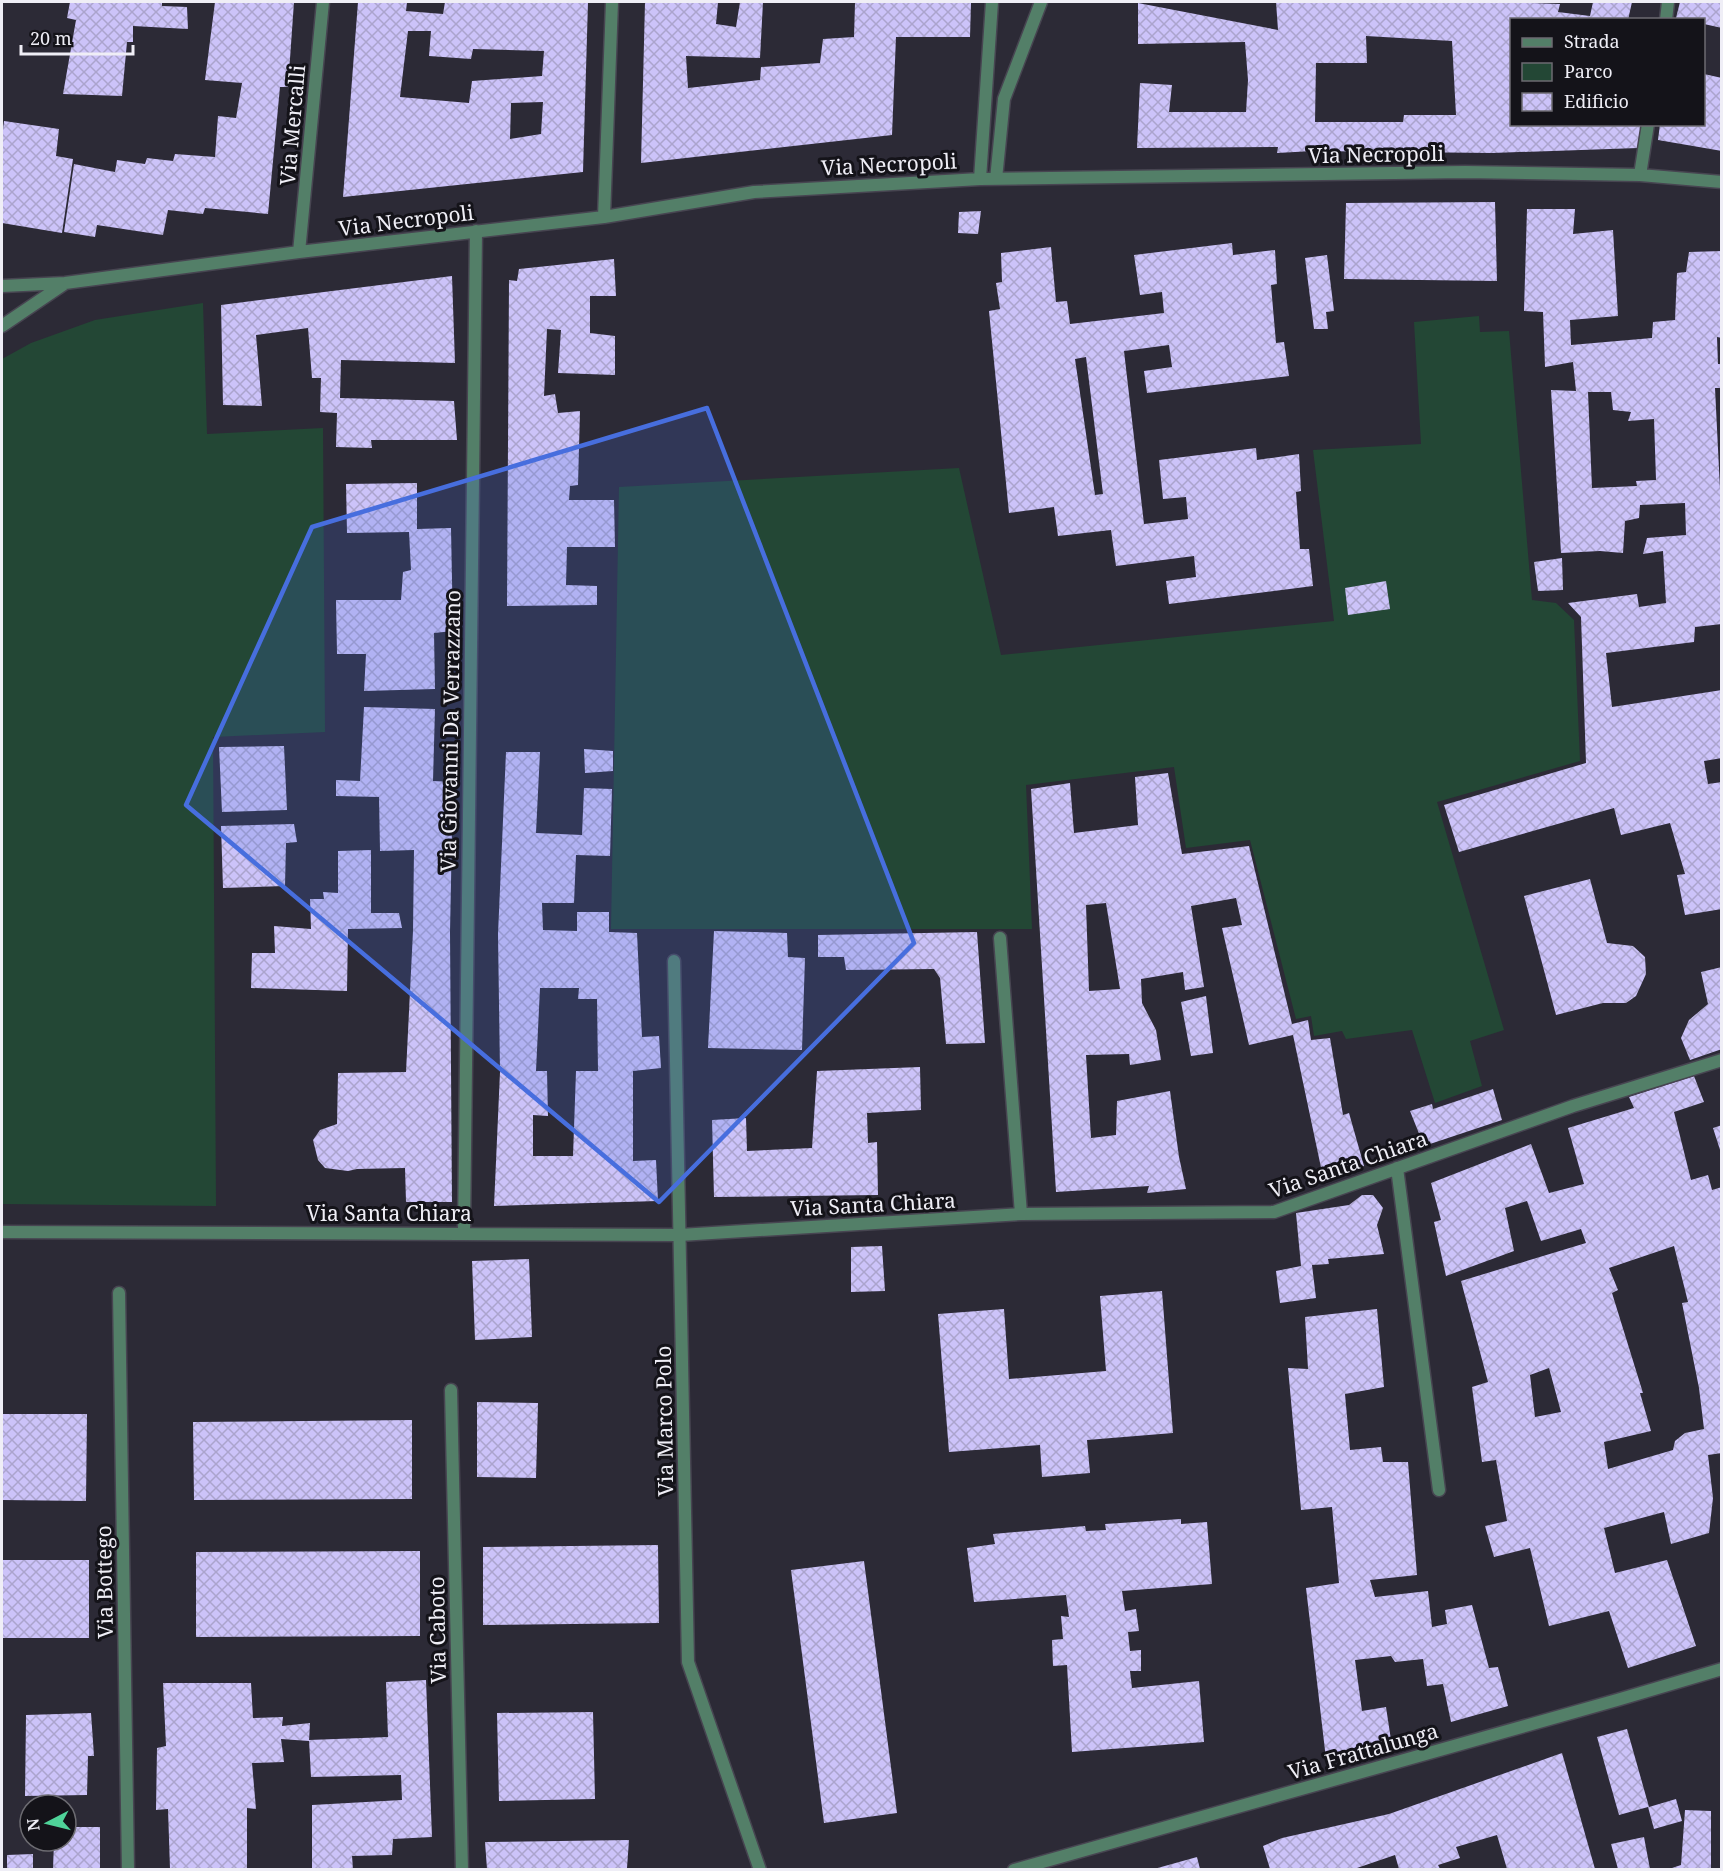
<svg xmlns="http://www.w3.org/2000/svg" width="1723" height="1871" font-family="'Noto Serif',serif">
<defs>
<pattern id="building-cross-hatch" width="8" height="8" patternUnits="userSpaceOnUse" patternTransform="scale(1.5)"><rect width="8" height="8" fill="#ccc3f9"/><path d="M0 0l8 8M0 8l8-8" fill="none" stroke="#aba4cd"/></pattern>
</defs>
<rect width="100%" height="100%" fill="#2c2a36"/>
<path fill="#234735" d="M203 303 207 434 323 428 325 732 213 737 216 1206 2 1204V359L31 343 95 320Z
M1479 316 1480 332 1509 331 1532 600 1556 603 1574 620 1580 761 1437 802 1504 1030 1470 1041 1482 1086 1435 1103 1412 1030 1346 1039 1342 1031 1314 1036 1311 1016 1296 1019 1250 840 1186 848 1174 767 1026 785 1032 929H611L619 487 959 468 1001 655 1334 621 1313 450 1421 444 1414 322Z"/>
<path fill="url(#building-cross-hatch)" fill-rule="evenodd" d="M70 2H162V6L187 7 188 29 133 26V42H127L122 96 63 94 76 20 67 18Z
M215 2H294L288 87H280L268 214 205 208 203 214 168 210 163 235 97 225 95 237 64 232 74 164 115 172 117 160 145 164 147 158 173 161 175 154 215 157 218 116 236 118 242 83 205 80Z
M358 2H407L406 11 443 14 445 2H588L583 172 343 197ZM408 31H431L429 56 471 59 473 49 544 51 542 76 472 81 469 103 400 97ZM543 102 541 134 510 139 511 103Z
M645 2H718L716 24 736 27 740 2H763L760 58 686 56 688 88 760 80 761 67 820 63 823 39 854 37 855 3H971L970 37H896L892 135 641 163Z
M1276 2H1498L1560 4 1558 12 1590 16 1593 2H1632L1628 20H1512V124H1645L1638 148 1492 153 1313 151 1277 153 1278 147 1137 148 1140 83 1172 85 1169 112H1246L1248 80 1245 42 1138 44V3L1278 30ZM1366 36 1452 41 1456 115H1404L1403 122H1315L1316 63H1367Z
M1680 2H1722V28L1704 24V20L1676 18Z
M1704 74 1722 78V151L1658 140 1660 124H1704Z
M4 121 59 129 56 156 73 159 62 233 2 223V137Z
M1495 202 1497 281 1344 279 1346 203Z
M1527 209H1575L1573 234 1613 230 1618 316 1570 320 1571 345 1652 338 1653 322 1675 320 1677 273 1686 272 1689 252 1722 251V338L1717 337 1718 364H1722V388H1715L1720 489H1722V624L1695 627 1694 642 1606 653 1612 707 1722 690V758L1704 761 1708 784 1722 782V909L1685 915 1677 875 1685 874 1670 823 1621 835 1614 808 1459 852 1444 805 1586 763 1581 617 1568 603 1637 594 1639 607 1666 603 1663 551 1643 554 1647 538 1686 535 1685 503 1640 505 1639 518 1625 521 1623 553 1600 551 1561 553 1551 390 1576 391 1573 362 1545 367 1543 312 1524 311ZM1588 392H1611L1613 410 1631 412 1628 421 1654 419 1656 480 1636 481 1637 486 1592 488Z
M981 211 978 234 958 233 959 212Z
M1232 243 1233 255 1275 250 1277 284 1271 285 1276 343 1284 342 1289 376 1147 393 1144 371 1172 367 1169 345 1124 351 1144 524 1188 519 1186 497 1163 499 1159 460 1256 448 1257 460 1299 454 1301 491 1296 492 1300 549H1309L1313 586 1169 604 1166 581 1196 577 1194 556 1116 566 1111 530 1058 536 1054 507 1009 513 989 311 1000 309 996 283 1002 282 1001 253 1051 247 1056 302 1067 301 1070 324 1164 313 1162 292 1140 295 1134 255ZM1086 357 1103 494 1095 495 1075 359Z
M1327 255 1334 311 1326 312 1328 329H1314L1305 258Z
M614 259 616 296H590V333L615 336V375L558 373 561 330 547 329 544 396 555 394 558 413 580 411 578 485 570 486 569 500H614L615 547H567L566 585 597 586V605L507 606 509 280 517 281 519 269Z
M452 276 455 363 341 360 340 398 454 401 457 440H371L372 448 336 447 337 413 320 412 321 378H312L308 328 256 335 262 406 223 405 221 305Z
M417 483V529L451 528 453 631 434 633 435 689 364 691 366 654H337L336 600H401L403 572 411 570 409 532 347 533 346 484Z
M1562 558 1563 590 1538 591 1534 562Z
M1386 581 1390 609 1348 615 1345 588Z
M364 707 435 709 433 781 453 782 450 932 452 1202H406L405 1168 357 1169 348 1171 325 1168 318 1160 313 1140 320 1130 337 1124 338 1073 406 1072 413 931 414 850 380 851 379 797 336 796V780L360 781Z
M284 746 287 810 222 812 219 747Z
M584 749 613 751V771L585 773Z
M506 752H540L536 833 582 835 584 788 612 789 610 856 576 855 574 903H542L543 930 577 931V912H609V932L637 933 642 1037 659 1036 661 1068 633 1071V1161L656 1160 658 1201 494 1206 500 1072 498 934ZM540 988H579L578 999H597L598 1071H576L573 1156H533V1115L548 1116 547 1071H536Z
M1168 773 1182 854 1249 846 1292 1024 1308 1020 1311 1040 1330 1038 1343 1115 1349 1113 1364 1166 1323 1177 1293 1035 1249 1045 1222 928 1242 925 1236 898 1191 906 1204 987 1185 990 1183 972 1141 979 1142 1003 1156 1030 1161 1060 1130 1065 1129 1054 1086 1055 1091 1138 1116 1135 1117 1101 1170 1091 1179 1157 1186 1189 1147 1193 1149 1186 1056 1192 1031 789 1070 783 1074 833 1138 825 1135 777ZM1106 903 1120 989 1089 991 1086 905Z
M294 824 297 842 286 843 285 886 223 888 221 826Z
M371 850V913H399L402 928 348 929 347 991 251 988 252 953H275L274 926 311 929 310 899H324L323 892 338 893V851Z
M1590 879 1607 943 1633 946 1645 957 1646 974 1636 996 1626 1003H1603L1556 1015 1524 896Z
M714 931 787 933 788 957 805 958 802 1050 708 1048Z
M977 932 985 1043 946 1044 940 978 934 969 846 970 844 957H818V935Z
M1722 967V1049L1690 1060 1681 1038 1689 1020 1708 1004 1701 972Z
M1206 996 1213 1053 1191 1056 1181 1002Z
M920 1067 921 1110 867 1113 868 1143 877 1142 878 1195 714 1197 712 1120 746 1118 747 1151 812 1148 817 1071Z
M1694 1076 1704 1102 1674 1112 1691 1180 1708 1175 1712 1190 1722 1187V1453L1708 1455 1713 1498 1709 1533 1671 1544 1664 1512 1604 1528 1615 1573 1667 1560 1696 1646 1628 1668 1609 1611 1549 1626 1530 1548 1494 1557 1485 1526 1507 1521 1496 1460 1482 1462 1472 1387 1488 1382 1461 1281 1586 1243 1581 1229 1541 1241 1527 1201 1505 1208 1514 1251 1446 1276 1434 1222 1441 1220 1431 1183 1531 1144 1549 1193 1584 1184 1568 1128 1634 1108 1629 1097ZM1674 1246 1688 1302 1682 1303 1699 1388 1704 1429 1685 1433 1675 1441 1673 1450 1608 1469 1604 1442 1651 1431 1640 1393H1643L1612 1293 1618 1290 1609 1268ZM1549 1368 1561 1412 1535 1417 1530 1375Z
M1493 1089 1502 1120 1424 1146 1410 1111 1432 1104 1433 1109Z
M1722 1125V1153H1721L1713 1128Z
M1362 1195H1373L1383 1208 1377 1225 1384 1254 1328 1259 1329 1264 1312 1265 1316 1298 1280 1303 1276 1271 1301 1266 1296 1213 1349 1205Z
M882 1246 885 1291 851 1292V1247Z
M529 1259 532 1337 475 1340 472 1261Z
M1162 1291 1173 1433 1087 1440 1090 1473 1042 1477 1040 1445 949 1452 938 1314 1004 1309 1009 1379 1106 1371 1100 1296Z
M1377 1309 1384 1387 1345 1394 1350 1450 1381 1447 1383 1462H1408L1417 1575 1370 1580 1375 1597 1428 1591 1432 1627 1447 1624 1445 1610 1472 1605 1489 1668 1498 1667 1508 1706 1451 1722 1443 1684 1427 1686 1423 1659 1395 1662 1391 1656 1355 1660 1362 1711 1386 1707 1391 1740 1326 1759 1306 1588 1339 1583 1332 1507 1301 1510 1288 1368 1308 1369 1305 1317Z
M477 1402 538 1403 536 1478 477 1477Z
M2 1414H87L86 1501 2 1500Z
M412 1420V1499L194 1500 193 1422Z
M1181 1519V1524L1207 1522 1212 1584 1122 1591 1125 1611 1136 1609 1139 1631 1128 1632 1130 1651 1141 1650V1671H1130L1132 1688 1199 1681 1204 1742 1072 1752 1067 1665 1053 1666 1052 1640 1063 1639 1061 1616 1069 1617 1066 1595 974 1602 967 1548 995 1544 993 1534 1085 1526 1086 1531 1106 1530 1105 1524Z
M658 1545 659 1623 483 1625V1547Z
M420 1551V1636L196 1637V1552Z
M2 1560H89V1638H2Z
M864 1561 897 1813 824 1823 791 1570Z
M426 1680 432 1837 393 1839 392 1855 352 1856 353 1869H312V1805L402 1800 401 1775 311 1777 309 1740 388 1737 386 1682Z
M163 1683H251L253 1718 283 1717 282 1726 310 1723 309 1741 281 1739 284 1762 252 1763 256 1809 247 1808V1869H170L168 1809 156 1810 157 1748 166 1746Z
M593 1712 595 1799 499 1801 497 1713Z
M91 1713 94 1756H88L87 1795 25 1796 26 1715Z
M1627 1729 1649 1807 1676 1799 1682 1821 1654 1829 1648 1807 1619 1815 1597 1737Z
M1562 1753 1595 1869H1507L1497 1835 1456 1847 1460 1858 1438 1865 1440 1869H1399L1395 1855 1357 1868V1869H1270L1263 1846 1282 1838 1389 1814Z
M1685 1810 1711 1811V1869H1669L1681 1865Z
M66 1827H100V1869H53L54 1841H66Z
M1644 1837 1650 1869H1618L1611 1844Z
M629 1840 627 1868 487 1869 485 1842Z
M33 1854V1869H7V1855Z
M1197 1857 1200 1869H1154Z"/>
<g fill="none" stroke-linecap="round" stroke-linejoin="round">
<defs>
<path id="street" d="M1666 20 1668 2
M1640 175 1648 124
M980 179 992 2
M996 179 1004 99 1041 2
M604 217 612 2
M299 252 323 2
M2 286 65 283 299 252 604 217 754 192 980 179 1465 172 1640 175 1722 182
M2 326 64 284
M1000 938 1021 1214
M674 961 688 1662 760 1870
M1397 1168 1439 1490
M2 1232 680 1235 1021 1214 1274 1212 1573 1106 1722 1060
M464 1232 476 231
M119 1293 128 1870
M451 1390 462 1870
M1014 1870 1617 1700 1722 1669"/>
</defs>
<use href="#street" stroke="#474551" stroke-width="15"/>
<use href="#street" stroke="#537f68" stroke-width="12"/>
</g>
<path fill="#476ede" fill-opacity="0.2" stroke="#476ede" stroke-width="4.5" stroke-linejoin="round" d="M707 408 914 943 659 1202 186 805 312 527Z"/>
<g text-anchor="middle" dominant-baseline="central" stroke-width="6" stroke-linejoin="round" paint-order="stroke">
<g font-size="21" fill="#efeef6" stroke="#141319">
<text transform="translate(292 125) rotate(-85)">Via Mercalli</text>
<text transform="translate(1376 154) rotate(-1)">Via Necropoli</text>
<text transform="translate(889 164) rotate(-3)">Via Necropoli</text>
<text transform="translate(406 220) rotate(-7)">Via Necropoli</text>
<text transform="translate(450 731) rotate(-89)">Via Giovanni Da Verrazzano</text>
<text transform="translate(1348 1164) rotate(-19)">Via Santa Chiara</text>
<text transform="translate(873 1204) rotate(-3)">Via Santa Chiara</text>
<text x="389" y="1213">Via Santa Chiara</text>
<text transform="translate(664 1421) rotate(-91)">Via Marco Polo</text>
<text transform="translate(104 1582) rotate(-91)">Via Bottego</text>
<text transform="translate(437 1630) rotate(-91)">Via Caboto</text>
<text transform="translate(1363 1751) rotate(-16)">Via Frattalunga</text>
</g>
</g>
<rect width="1723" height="1871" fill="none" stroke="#efeef6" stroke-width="6"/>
<rect x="1510" y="18" width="195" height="108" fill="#141319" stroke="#6c6b71" stroke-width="1.5"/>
<rect x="1522" y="38" width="30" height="9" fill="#537f68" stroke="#6c6b71" stroke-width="1.5"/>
<text x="1564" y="48" font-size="18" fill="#efeef6">Strada</text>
<rect x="1522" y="63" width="30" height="18" fill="#234735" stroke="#6c6b71" stroke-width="1.5"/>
<text x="1564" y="78" font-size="18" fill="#efeef6">Parco</text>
<rect x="1522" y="93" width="30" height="18" fill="url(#building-cross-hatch)" stroke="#6c6b71" stroke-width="1.5"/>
<text x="1564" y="108" font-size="18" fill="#efeef6">Edificio</text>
<g transform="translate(48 1823) rotate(263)"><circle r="28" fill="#141319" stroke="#6c6b71" stroke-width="1.5"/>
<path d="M0-4.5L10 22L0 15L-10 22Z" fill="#4fd399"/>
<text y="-9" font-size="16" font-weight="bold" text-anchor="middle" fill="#efeef6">N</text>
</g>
<path d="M21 45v9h112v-9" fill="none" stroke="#efeef6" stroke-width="3"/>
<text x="30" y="45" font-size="18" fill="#efeef6" stroke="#141319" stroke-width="4.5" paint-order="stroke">20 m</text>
</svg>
